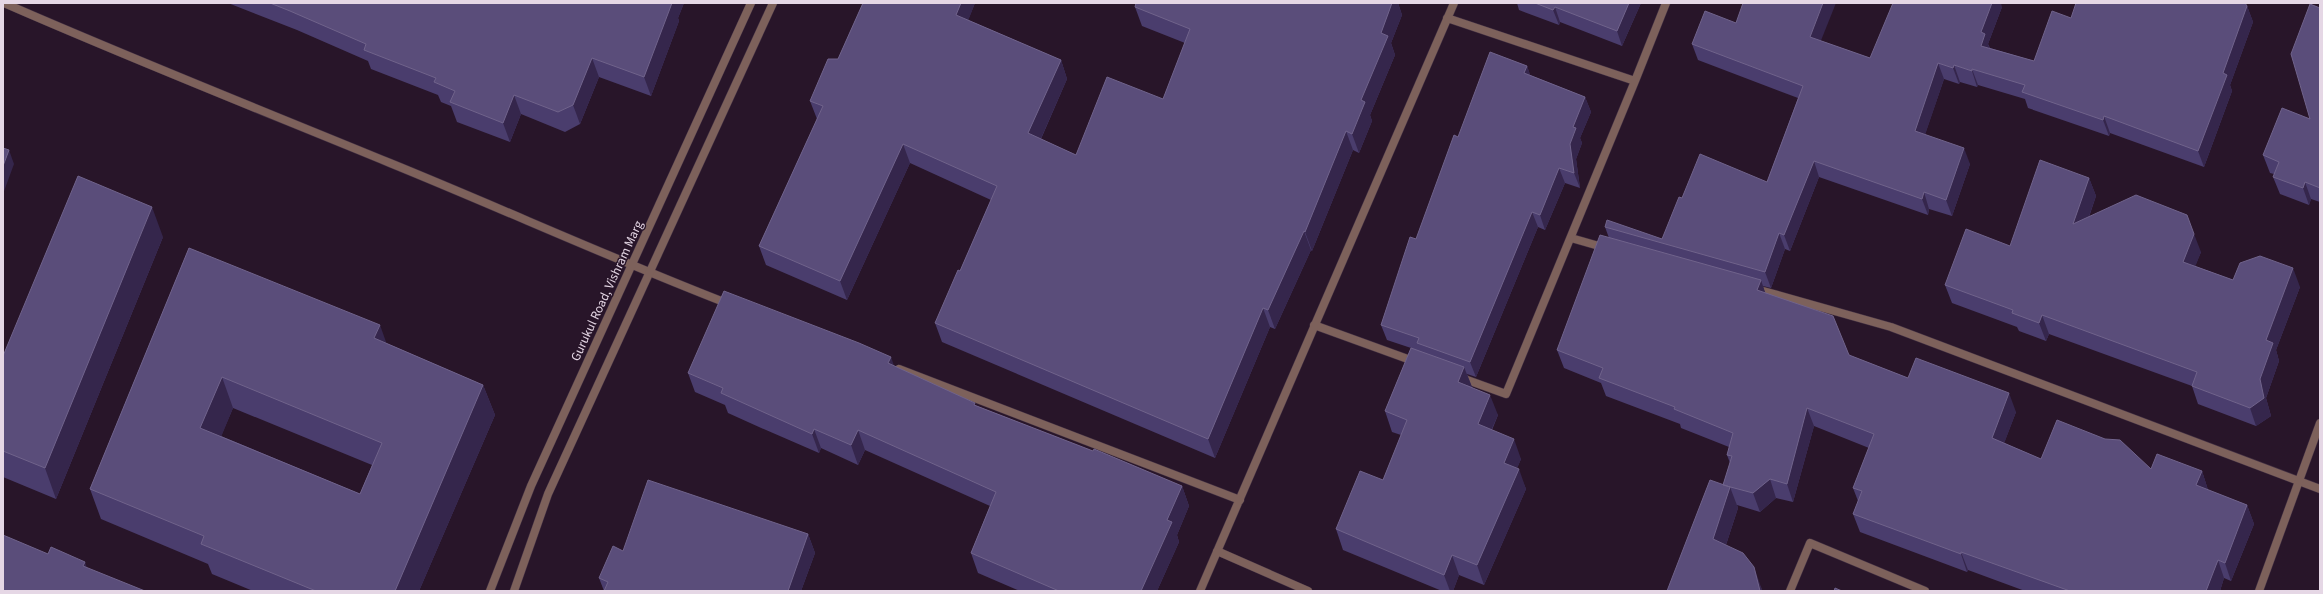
<svg xmlns="http://www.w3.org/2000/svg" width="2323" height="594" font-family="'Source Sans 3',sans-serif">
<rect width="100%" height="100%" fill="#281529"/>
<g fill="none" stroke-linecap="round" stroke-linejoin="round">
<defs>
<path id="minor" d="M4 3C132 59 261 110 390 163 503 209 615 260 729 304
M1447 18 1635 81 1666 3
M1571 238 1606 248
M1756 289 1891 327 2320 489
M1314 325 1416 362
M899 369 1240 500
M1459 377 1506 394 1635 81
M1217 551 1308 591
M1200 591 1454 3
M1790 591 1810 543 1925 591"/>
<path id="tertiary" d="M490 591 531 486 751 3
M514 591 548 494 773 3
M2259 591 2320 423"/>
</defs>
<use href="#minor" stroke="#423043" stroke-width="9"/>
<use href="#tertiary" stroke="#423043" stroke-width="9"/>
<use href="#minor" stroke="#7d615b" stroke-width="8"/>
<use href="#tertiary" stroke="#7d615b" stroke-width="8"/>
</g>
<path fill="#4a3d6d" fill-rule="evenodd" d="M228 3H684L678 18 679 21 651 96 599 77 580 124 565 132 521 114 510 142 457 122 451 106 441 102 438 95 371 69 368 61 297 30Z
M863 3H975L968 20 1061 60 1067 79 1041 139 1076 155 1163 99 1185 43 1142 26 1135 7 1136 3H1398L1402 15 1391 43 1395 55 1370 115 1372 121 1359 153 1353 150 1312 251 1311 250 1275 329 1270 327 1215 458 942 342 935 323 960 271 991 200 910 163 847 300 766 265 759 246 817 119 810 101 838 59Z
M1517 3H1641L1622 46 1560 22 1559 25 1519 10Z
M2247 6 2253 22 2230 85 2232 91 2204 167 2110 133 2109 136 2028 108 2025 99 1978 85 1977 87 1960 82 1959 84 1944 79 1925 134 1970 164 1952 216 1929 209 1928 215 1819 177 1790 251 1785 249 1771 288 1763 286 1765 293 1849 355 1908 378 2016 412 2004 443 2041 459 2151 469 2202 471 2208 490 2247 505 2254 524 2231 581 2224 578 2220 591H2025L1968 570 1967 572 1860 532 1853 514 1858 501 1853 488 1869 448 1814 426 1793 502 1776 498 1760 512 1737 505 1738 508 1726 545 1761 587 1762 591H1667L1723 485 1730 463 1727 455 1729 447 1681 428 1680 424 1606 396 1601 383 1564 368 1557 350 1609 238 1605 227 1662 239 1682 198 1767 182 1798 98 1698 60 1692 44 1736 23 1821 41 1870 58 2002 7 1988 44 1990 48 2034 61 2071 18Z
M2320 8V202L2311 199 2309 205 2280 194 2273 177 2274 174 2270 173 2263 155 2310 119Z
M1527 66 1530 75 1585 97 1591 112 1580 138 1582 143 1576 159 1580 188 1565 183 1545 230 1538 227 1476 377 1467 374 1472 387 1498 415 1492 430 1521 459 1517 468 1526 489 1484 585 1459 575 1453 591H1442L1343 550 1336 529 1383 480 1401 435 1392 432 1385 411 1411 348 1387 340 1381 325 1458 137Z
M2089 178 2096 196 2089 217 2201 252 2195 266 2233 280 2300 287 2276 350 2279 361 2266 398 2271 416 2256 426 2198 404 2192 386 2049 334 2046 341 2019 331 2017 327 1952 303 1945 285 2010 246Z
M163 237 56 499 3 477V356Z
M189 248 386 343 483 385 495 415 419 591H253L212 574 208 564 101 519 90 489ZM233 408 372 465 360 494 221 436Z
M894 366 977 406 1182 486 1189 506 1177 535 1179 542 1157 591H1020L978 573 971 553 990 506 865 450 858 465 821 448 819 453 759 427 728 413 725 405 695 392 688 373Z
M808 534 815 553 801 591H604L599 578 623 551Z"/>
<path fill="#35264c" d="M670 3H684L678 18 679 21 651 96 644 77Z
M961 3H975L963 34 956 15Z
M1392 3H1398L1402 15 1391 43 1395 55 1370 115 1372 121 1359 153 1352 134 1361 100 1381 33Z
M1629 3H1641L1622 46 1617 31Z
M1823 3H1836L1816 53 1810 37Z
M1992 3H2001L2002 7 1988 44 1990 50 1981 46V32Z
M2247 6 2253 22 2230 85 2232 91 2204 167 2198 151 2223 73Z
M1555 7 1560 22 1559 25 1553 10Z
M592 58 599 77 580 124 573 105Z
M1061 60 1067 79 1035 152 1028 133Z
M1938 63 1944 79 1921 147 1915 131Z
M1954 65 1960 82 1959 84 1953 68Z
M1527 66 1532 80 1524 73Z
M1972 69 1978 85 1977 87 1972 71Z
M514 95 521 114 510 142 503 123Z
M1585 97 1591 112 1580 138 1582 143 1576 159 1580 188 1574 173 1570 144 1573 127Z
M2104 116 2110 133 2109 136 2103 120Z
M1346 131 1353 150 1312 251 1305 232Z
M903 144 910 163 847 300 840 281Z
M1964 148 1970 164 1952 216 1946 200Z
M9 150 14 164 3 194V166Z
M1814 161 1819 177 1790 251 1784 235Z
M1559 168 1565 183 1545 230 1540 215Z
M2089 178 2096 196 2080 242 2073 224Z
M2305 182 2311 199 2309 205 2303 188Z
M1924 192 1929 209 1928 215 1922 199Z
M152 207 163 237 56 499 45 468Z
M1532 212 1538 227 1476 377 1470 362Z
M1304 231 1311 250 1275 329 1268 310Z
M1779 233 1785 249 1771 288 1765 272Z
M2194 234 2201 252 2190 280 2183 262Z
M2293 268 2300 287 2276 350 2279 361 2266 398 2271 416 2256 426 2250 408 2266 340Z
M1761 280 1767 298 1757 290Z
M1263 308 1270 327 1215 458 1208 439Z
M2042 315 2049 334 2046 341 2039 323Z
M380 325 391 356 374 338Z
M891 357 898 377 888 363Z
M1464 367 1472 387 1458 382Z
M222 377 233 408 212 459 200 428Z
M483 385 495 415 419 591H395Z
M2009 393 2016 412 1999 457 1992 438Z
M1490 395 1498 415 1485 444 1478 424Z
M1807 408 1814 426 1793 502 1787 484Z
M814 429 821 448 819 453 812 434Z
M858 430 865 450 858 465 851 445Z
M1514 439 1521 459 1511 483 1504 463Z
M1519 469 1526 489 1484 585 1477 565Z
M2202 471 2208 490 2203 504 2196 485Z
M1770 479 1776 498 1760 512 1753 493Z
M1182 486 1189 506 1177 535 1179 542 1157 591H1141L1167 520Z
M1730 487 1738 508 1721 560 1713 539Z
M2247 505 2254 524 2231 581 2225 563Z
M808 534 815 553 801 591H788Z
M1961 552 1968 570 1967 572 1961 554Z
M1452 555 1459 575 1453 591H1450L1444 575Z
M2218 560 2224 578 2220 591H2206Z
M85 562 91 580 83 566Z
M1754 567 1761 587 1762 591H1760Z"/>
<path fill="#5a4d7a" stroke="#70638b" fill-rule="evenodd" d="M270 3H672L644 77 592 58 573 105 558 112 514 95 503 123 450 102 455 91 434 82 436 78 364 50 366 44 290 11Z
M863 3H961L956 15 1061 60 1028 133 1076 155 1107 77 1163 99 1190 29 1135 7 1136 3H1392L1381 33 1388 36 1361 100 1365 102 1352 134 1346 131 1305 232 1304 231 1268 310 1263 308 1208 439 935 323 958 270 960 271 997 186 903 144 840 281 759 246 823 106 810 101 828 59H838Z
M1535 3H1629L1617 31 1555 7 1553 10Z
M1743 3H1823L1810 37 1870 58 1893 3H1992L1981 32 1985 34 1981 46 2034 61 2052 11 2071 18 2076 3H2245L2247 6 2223 73 2227 75 2198 151 2104 116 2103 120 2022 92 2025 85 1972 69V71L1954 65 1953 68 1938 63 1915 131 1964 148 1946 200 1924 192 1922 199 1814 161 1784 235 1779 233 1765 272 1605 227 1607 220 1662 239 1679 197 1682 198 1700 154 1767 182 1803 86 1692 44 1705 11 1736 23Z
M2310 4 2320 8V188L2305 182 2303 188 2273 177 2279 162 2263 155 2282 108 2310 119 2291 54Z
M1490 52 1527 66 1524 73 1585 97 1573 127 1576 128 1570 144 1574 173 1559 168 1540 215 1532 212 1470 362 1417 343 1419 338 1381 325 1410 237 1416 239 1454 135 1458 137Z
M3 148 9 150 3 166Z
M2040 160 2089 178 2073 224 2136 195 2187 215 2194 234 2183 262 2233 280 2240 263 2260 256 2293 268 2266 340 2273 343 2260 379 2264 398 2250 408 2192 386 2197 372 2042 315 2039 323 2012 313 2013 310 1945 285 1966 229 2010 246Z
M78 176 152 207 45 468 3 451V356Z
M1600 235 1761 280 1757 290 1833 316 1849 355 1908 378 1916 358 2009 393 1992 438 2041 459 2057 420 2105 439 2120 440 2151 469 2157 454 2202 471 2196 485 2247 505 2225 563 2218 560 2206 591H2070L1961 552V554L1853 514 1862 491 1853 488 1874 434 1807 408 1787 484 1770 479 1753 493 1723 485 1732 456 1727 455 1733 433 1674 409 1675 407 1599 378 1603 368 1557 350Z
M189 248 380 325 374 338 483 385 395 591H316L201 544 204 536 90 489ZM222 377 382 443 360 494 200 428Z
M724 291 859 343 891 357 888 363 975 403 974 405 1093 451 1094 449 1182 486 1167 520 1172 522 1141 591H1059L971 553 996 492 858 430 851 445 814 429 812 434 721 393 723 388 688 373Z
M1411 348 1464 367 1458 382 1490 395 1478 424 1514 439 1504 463 1519 469 1477 565 1452 555 1444 575 1336 529 1360 471 1383 480 1407 420 1385 411Z
M648 480 808 534 788 591H604L608 582 599 578 613 546 623 551Z
M1710 480 1730 487 1713 539 1743 553 1754 567 1760 591H1667Z
M3 535 48 554 51 547 85 562 83 566 145 591H3Z
M1835 588 1842 591H1834Z"/>
<g text-anchor="middle" dominant-baseline="central" stroke-width="3" stroke-linejoin="round" paint-order="stroke">
<g font-size="13" fill="#e5d7e5" stroke="#281529">
<text transform="translate(607 291) rotate(-65)">Gurukul Road, Vishram Marg</text>
</g>
</g>
<rect width="2323" height="594" fill="none" stroke="#e5d7e5" stroke-width="8"/>
</svg>
